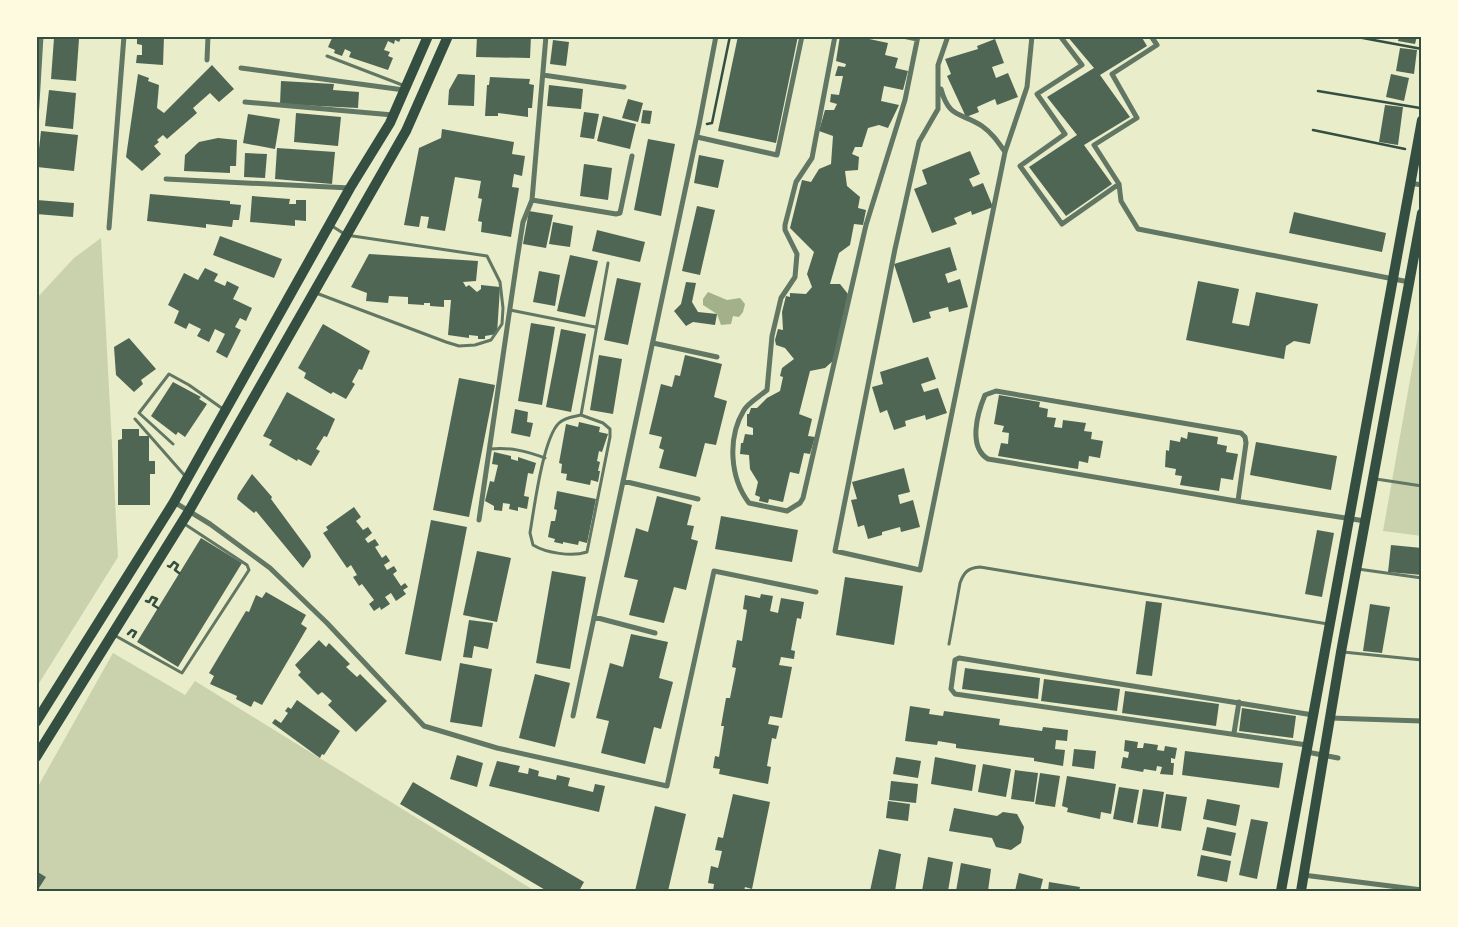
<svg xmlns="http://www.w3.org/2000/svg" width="1458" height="927" font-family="'Work Sans',sans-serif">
<rect width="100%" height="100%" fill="#e9edc9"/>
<path fill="#cad2ad" d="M101 238 118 557 36 688V299L74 258Z
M1422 313V536L1383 531Z
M113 653 185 695 195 681 535 891H36V790Z"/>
<path fill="#a3b18a" d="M708 292 727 300 740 298 745 304 743 312 739 317 733 316 731 324 721 325 717 314 703 305V299Z"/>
<path fill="#4f6655" d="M137 36H164L163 65 136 63 137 55H142V45L137 44Z
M333 36H402L399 42 395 40 394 44 388 41 384 50 390 52 388 56 393 58 388 70 349 57 351 52 345 49 342 56 334 53 335 50 328 47Z
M477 36H531L530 58 476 57Z
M738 36H798L776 143 718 131Z
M840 36H855L888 43 885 55 898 58 895 68 908 71 903 90 884 86 881 101 899 105 888 128 879 125 868 128 862 147H855L852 154 859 157 858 170 845 171 847 186 860 197 858 208 866 210 863 225 854 224 850 245 839 253 830 284H840L848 294 834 360 825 368 810 371 799 414 812 419 808 436 815 437 810 454 804 453 799 474 790 472 783 502 769 499 768 503 759 501 760 497 755 495 758 482 750 469 749 455 740 454 741 443H743L745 434 753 435V428L747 426V414H749L751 408H757L767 398 780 391 783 377 780 376 782 368 794 359 785 348 776 345 775 340 778 329 783 330 782 312 786 296 790 297V293L806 294 812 287 807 274 814 252 790 228 802 180 811 182 819 169 831 164 833 136 819 131 825 110H834L837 104 830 102 831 94 839 95 843 76H835L838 66 845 67 846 64 836 61Z
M1067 36H1141L1147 46 1100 75 1130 117 1084 145 1112 184 1066 216 1029 167 1077 135 1047 97 1094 68Z
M1399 36H1417L1415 44 1398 41Z
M54 38 79 39 76 81 51 79Z
M995 39 1004 63 992 67 996 78 1008 73 1018 97 997 105 995 99 977 107 979 112 966 117 947 76 951 74 945 59 978 49 977 46Z
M553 40 569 42 566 66 550 64Z
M1400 48 1417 50 1414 74 1396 71Z
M212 65 234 89 219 102 210 93 193 108 197 113 167 139 163 135 157 140 159 142 154 146 161 154 142 171 126 157 138 74 149 78 148 81 159 85 157 108 164 113Z
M458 74 475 75 474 106 448 105 449 90Z
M1391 74 1409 78 1404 101 1386 97Z
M490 77 530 79 529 84 534 85 532 108H528V117L498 113V116H485L487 85H489Z
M281 81 334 84 333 90 359 92 358 108 280 104Z
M549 85 583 89 581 109 547 106Z
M49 90 76 93 73 129 45 126Z
M628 99 643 103 638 122 622 118Z
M1385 105 1403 107 1398 145 1379 142Z
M643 110 652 111 650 124 641 123Z
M584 112 599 114 594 139 580 137Z
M296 113 341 117 338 146 294 142Z
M248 114 280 119 275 149 243 143Z
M603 116 636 124 630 149 597 141Z
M442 129 514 142 512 154 525 156 522 176 514 174 512 187 519 188 511 237 481 232 482 222 478 221 482 199 478 198 481 181 455 177 445 231 427 228 429 217 421 216 419 227 404 225 419 148 441 138Z
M41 131 78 135 74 171 37 167Z
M218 138 237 140 236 166H230V173L184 171 185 155 199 142Z
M648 139 675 144 661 216 634 210Z
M277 148 335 152 332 184 275 179Z
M970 151 980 174 969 179 973 187 983 183 993 207 972 215 971 211 954 218 957 224 932 233 914 189 927 184 922 170Z
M245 153 267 154 265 178 244 177Z
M699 155 724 160 718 188 694 183Z
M584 164 612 168 608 200 580 196Z
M150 194 230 201V204L241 205 239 220H233L232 227 206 224V228L147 221Z
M252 196 290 199 289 204H296V200H306V221L295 220V226L250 222Z
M37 200 74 203 73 217 36 214Z
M697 206 715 210 700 275 682 271Z
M529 211 553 215 546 248 523 244Z
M1294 212 1386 233 1382 252 1289 233Z
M553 222 573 226 570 247 549 244Z
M597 230 645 242 640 262 592 251Z
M220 236 282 259 274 278 213 255Z
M950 247 957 270 945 274 948 283 960 279 968 307 949 312 948 307 929 312 931 318 913 323 894 264Z
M369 254 478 261 476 281 463 282 466 287 469 285 477 292 481 289V285L500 287 497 334 485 336V339H478V336L469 335V338L448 335 451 300H444V307L430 306V303H424V305L408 304V297L389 296 388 303 366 301 367 293 351 287Z
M570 255 598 261 585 317 557 311Z
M205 268 218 274 214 281 225 286 227 281 239 287 233 299 252 308 246 321 240 318 235 327 241 330 227 358 216 352 225 334 215 329 209 342 197 336 201 329 189 323 186 329 174 323 179 311 168 305 184 273 198 280Z
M539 271 560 275 555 306 533 302Z
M617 278 641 283 628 345 604 340Z
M1198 281 1239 289 1232 323 1249 326 1256 292 1318 304 1310 344 1294 341 1286 346 1284 359 1186 340Z
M686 282 696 283 692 302 698 312 717 314 715 325 693 322 686 326 674 311 681 304Z
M531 323 555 327 542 405 518 401Z
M323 324 370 351 362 370 359 369 352 382 355 384 346 399 333 392 331 394 304 378 306 373 298 368Z
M561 329 586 334 571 412 546 407Z
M129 338 156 369 141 380 143 384 134 392 116 375 114 347Z
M599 355 622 359 613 414 590 410Z
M685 355 722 364 714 397 727 401 716 445 705 443 696 477 659 468 664 450 659 448 662 437 649 434 661 384 672 387 675 375 680 376Z
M928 357 936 379 921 384 924 392 938 388 947 413 926 420 925 415 905 421 906 426 894 430 887 410 880 413 872 387 883 384 880 372Z
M459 378 495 385 469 517 433 510Z
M173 382 201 397 199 399 207 404 185 437 178 432 176 435 151 416Z
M287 392 335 419 327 437 324 436 316 449 320 451 311 466 298 459 297 461 269 445 272 440 263 436Z
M999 395 1040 402 1039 407 1048 409 1047 417 1056 418 1054 427 1062 428 1063 420 1086 423 1084 431 1092 432 1091 439 1103 441 1100 458 1089 456 1088 463 1079 461 1078 469 998 456 1001 443 1008 444 1009 433 1002 432 1004 426 994 424Z
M515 409 528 412 527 422 533 423 530 437 511 433Z
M579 422 600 427 599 432 608 434 602 452 599 451 597 461 600 462 598 471H600L598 482 591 480 590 485 566 480 567 474 561 473 562 464 559 463 566 424 578 427Z
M122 429H139V436H149V461H155V474H150V505H118V440L122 439Z
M1188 432 1218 437 1217 444 1227 446 1226 452 1238 454 1233 480 1221 478 1219 491 1180 485 1182 476 1175 475 1176 469 1165 467 1166 450 1169 451 1170 440 1180 442 1181 437 1187 439Z
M1256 442 1337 456 1331 490 1250 475Z
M494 452 511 456V459L518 461V457L536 463 533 474 528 473 524 496 529 497 527 509 518 507V511L509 509 510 504 503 503 502 511 494 510V506L485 501 490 481 494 482 498 465 492 464Z
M904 468 910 492 898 495 900 504 913 500 920 527 901 532 900 527 882 532V535L868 539 864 525 858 527 851 500 857 499 852 482Z
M252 474 272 497 271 499 310 552 311 557 303 568 256 511 254 513 237 499 238 495Z
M557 491 596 499 587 543 579 541 578 545 563 542V544L554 542 555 539 548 537 551 521H555L557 510 554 509Z
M657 496 692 505 687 525 694 526 691 539 698 541 686 590 674 587 664 623 629 615 638 580 624 577 636 528 648 532Z
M354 507 361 517 356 521 363 530 368 527 372 533 365 539 368 543 375 539 379 545 375 547 382 558 386 555 390 561 384 565 387 570 394 566 397 571 393 574 401 586 405 583 408 587 403 590 406 594 396 601 391 593 385 597 390 604 381 610 380 607 374 611 369 604 374 600 362 584 359 586 353 577 357 575 351 565 347 568 323 533 328 530 326 527Z
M721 516 798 530 792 562 715 549Z
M431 520 467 527 441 661 405 654Z
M1317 530 1334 533 1322 597 1305 594Z
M201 538 242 563 178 667 137 642Z
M1391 545 1422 548V575L1388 572Z
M477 551 511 558 497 622 463 615Z
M552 571 586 577 570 669 536 663Z
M845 577 903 586 894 645 836 635Z
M266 592 306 615 301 624 307 628 262 705 254 701 251 707 236 699 237 696 210 684 214 676 209 673 246 611 249 612 256 595 262 598Z
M761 594 773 596 770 611 778 613 781 598 804 602 801 619 797 618 791 650 795 651 794 659 781 657 779 665 792 667 782 718 770 716 768 724 779 726 776 739 772 738 767 766 771 767 768 784 719 774 720 769 713 768 715 756 719 757 724 726H721L726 698H730L736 668 732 667 737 640 742 641 747 610 743 609 745 595 760 598Z
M1146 601 1162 603 1152 676 1136 674Z
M1370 604 1390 607 1382 653 1363 651Z
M469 620 493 623 488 649 474 646 472 658 463 657Z
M631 634 668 642 659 678 673 682 661 729 654 727 645 764 601 753 609 721 596 718 610 663 623 667Z
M319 640 326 647 329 643 350 664 346 667 357 677 360 674 387 701 356 732 328 705 332 701 322 692 318 695 298 675 301 672 295 665Z
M460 663 492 669 482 727 450 722Z
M965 668 1040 678 1038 699 962 689Z
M535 674 570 683 555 747 519 738Z
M1044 679 1120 689 1117 711 1041 701Z
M1125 691 1219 704 1216 726 1122 713Z
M297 700 340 731 324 755 322 754 320 758 272 723 275 719 281 723 288 713 285 711 288 707 291 709Z
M910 706 930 709 929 714 943 716 944 711 1000 719 999 725 1042 731 1043 727 1068 730 1067 741 1056 740 1055 749 1065 750 1063 766 1034 761V758L956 748V744L938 741 937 745 905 741Z
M1242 708 1296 716 1293 738 1239 731Z
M1125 740 1138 742 1137 748H1143L1144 743 1158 745 1157 750 1164 751 1165 746 1177 748 1175 759 1171 758V763H1174L1173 775 1160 774 1162 767 1157 766 1156 771 1144 769 1143 772 1121 768 1123 757 1128 758 1129 752 1124 751Z
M1074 749 1096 751 1094 769 1072 766Z
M1185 751 1283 763 1279 788 1182 775Z
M457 755 483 763 477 787 450 779Z
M896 757 921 761 918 778 893 774Z
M935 757 976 765 972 791 931 784Z
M497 761 520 766 518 772 528 774 529 768 539 771 538 776 556 780 557 775 570 778 568 786 593 792 595 784 605 786 599 812 489 786Z
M983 764 1011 769 1006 797 978 792Z
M1015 770 1038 773 1034 802 1011 799Z
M1040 773 1060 776 1055 807 1035 804Z
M1067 776 1116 784 1111 814 1101 812 1100 819 1067 812 1068 808 1062 806Z
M891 781 918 784 916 803 889 800Z
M413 782 584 882 579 891H547L400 804Z
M1119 787 1139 790 1133 823 1113 819Z
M1143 789 1164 792 1158 827 1137 824Z
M733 794 770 802 752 889 745 887 744 891H713L714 884 708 883 711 866 718 868 722 851 715 850 718 837 723 838Z
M1166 794 1187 797 1181 831 1161 828Z
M1207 799 1240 805 1236 826 1203 819Z
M888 801 910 804 908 821 886 818Z
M655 806 686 814 668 891H635Z
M954 808 997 816 1003 812 1017 814 1024 827 1021 843 1011 850 996 847 992 838 949 831Z
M1251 819 1268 822 1257 879 1239 875Z
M1207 827 1236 833 1231 856 1202 850Z
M879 849 901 854 895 891H870Z
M1201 855 1231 861 1227 882 1197 876Z
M928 857 953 862 948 891H922Z
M961 863 991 869 988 891H956Z
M36 871 46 877 37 891H36Z
M1019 873 1043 879 1040 891H1015Z
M1049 882 1080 887 1079 891H1048Z"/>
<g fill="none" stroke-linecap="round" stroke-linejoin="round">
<path stroke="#344e41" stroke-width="2.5" d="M1352 36 1422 49
M1318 91 1420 108
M707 124 712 123 730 36
M1313 130 1405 149
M168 566 170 567 174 562 178 565 175 570 179 573
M146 601 149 602 152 597 157 599 153 605 158 608
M128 634 132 630 136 632 133 637"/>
<path stroke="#617663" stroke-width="3" d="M327 56 405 86
M316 293 446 342 459 346 475 345 491 340 502 324 503 308 500 282 487 256 346 235 332 226
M510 310 595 327
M581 415 603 423 610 429V437L587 552C572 557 546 553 533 545L530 533C534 509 543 438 559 423 565 417 573 417 581 415Z
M581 415 608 263
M135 419 186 477
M173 444 139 413 169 374 189 385 223 409
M490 449C510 447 526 451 545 458
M1376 479 1422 486
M1358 569 1422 578
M114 635 182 673 249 570 247 565 183 523
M949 644 960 583C964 572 968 568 980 567L1328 624
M1343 652 1422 660"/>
<path stroke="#617663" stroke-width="5" d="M546 36 532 200 616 214 620 213 632 156
M835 36 812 158 796 182 785 225V230L797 254 795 277 781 298 772 336 767 390C760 396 748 403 744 410 727 438 730 478 749 503L787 511 800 503 803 498 866 225 905 100 918 36
M903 36 917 39
M948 36 938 65V109L919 142 895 249 835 551 920 570 1005 152 1027 87 1032 36
M1060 36 1082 65 1037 94 1065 134 1020 166 1062 224 1119 184
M1151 36 1157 45 1112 74 1137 118 1094 145 1119 184 1121 201 1138 229 1409 282
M207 60 208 36
M241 68 404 90
M543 75 624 87
M941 89C949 119 961 112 982 126 992 133 998 142 1005 152
M245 102 393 115
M36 120 41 36
M697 137 777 155 802 36
M166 179 350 188
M1410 183 1422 185
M109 228 124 36
M653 343 717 357
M623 481 698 499
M1238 501 1246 443 1245 437 1241 433 996 391 985 395C977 414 968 447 988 459L1242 502 1365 521
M174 502 210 524 270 568 327 623 424 726 497 748 667 786 714 571 816 592
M479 520 517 260 523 222 532 200
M594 617 655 633
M573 716 699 125 716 36
M1330 718 1422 721
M1234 733 1239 702
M1307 745 955 694 951 689 955 660 959 658 1313 715
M1307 752 1338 758
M1303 875 1422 890"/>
<path stroke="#344e41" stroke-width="10" d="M1281 891 1422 120
M1301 891 1341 652 1422 213"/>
<path stroke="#344e41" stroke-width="10" d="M36 722 174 502 350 188 390 123 428 36
M36 757 189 511 406 131 448 36"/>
</g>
<rect width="1458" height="927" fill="none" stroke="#fefae0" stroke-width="75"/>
<rect x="38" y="38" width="1382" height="852" fill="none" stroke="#344e41" stroke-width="2"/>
</svg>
